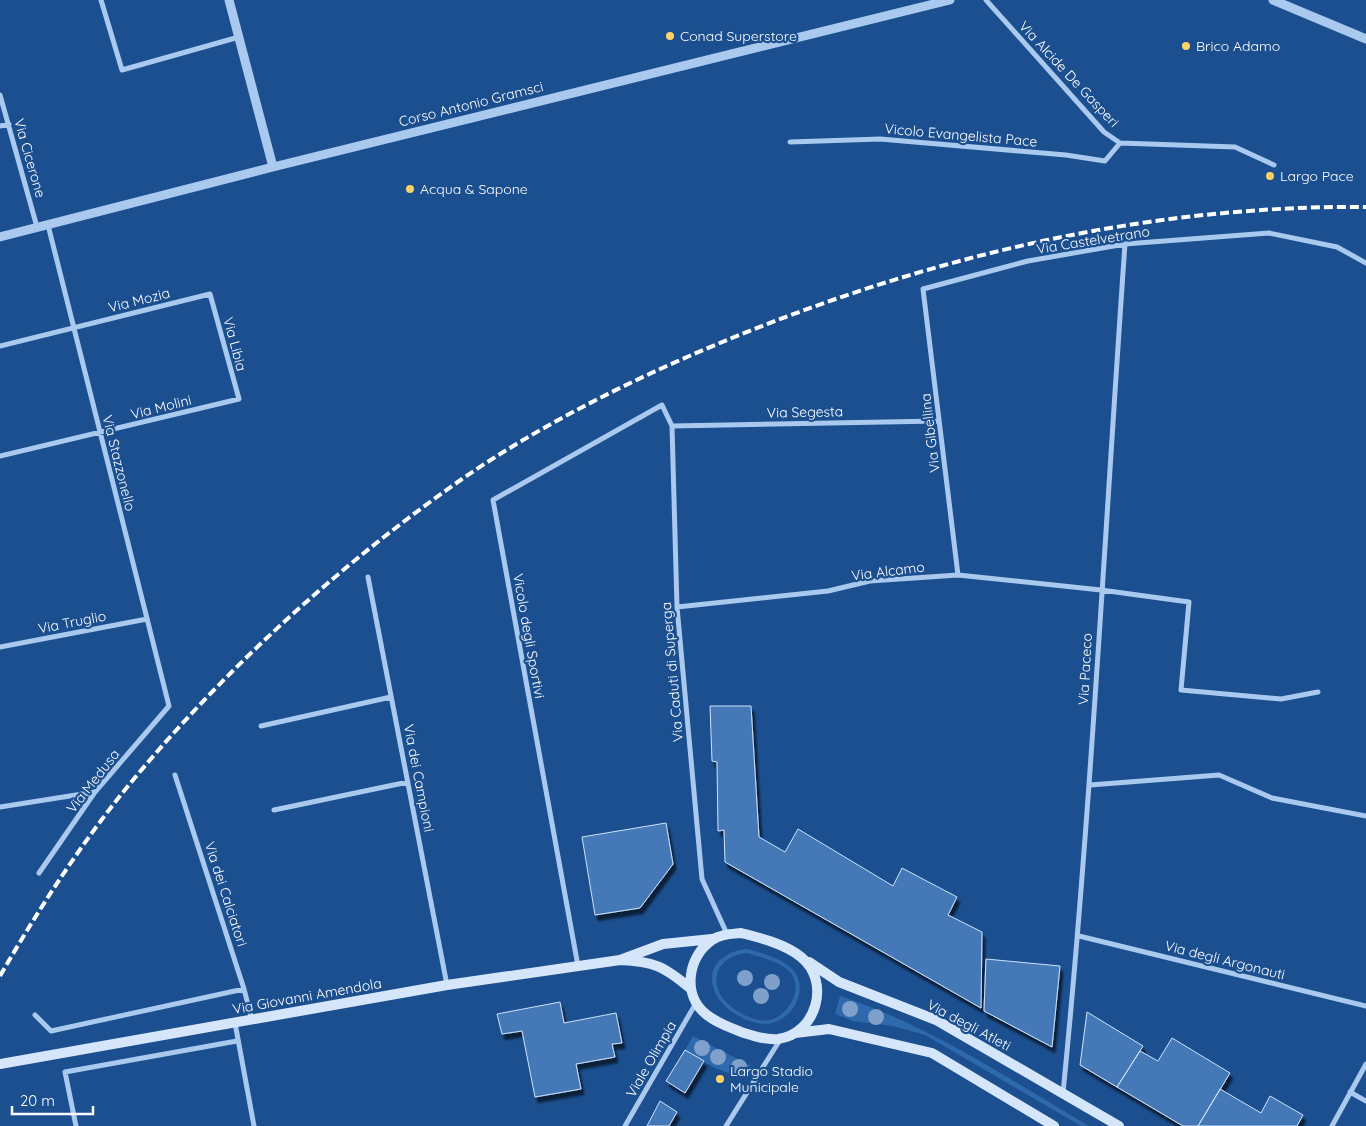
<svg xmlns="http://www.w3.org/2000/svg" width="1366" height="1126" font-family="Quicksand,sans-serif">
<defs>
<filter id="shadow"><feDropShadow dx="3" dy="5.5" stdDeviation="1" flood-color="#0009"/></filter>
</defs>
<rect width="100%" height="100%" fill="#1b4f8f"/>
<path fill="#2e69ad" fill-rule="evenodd" d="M747 949C762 953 781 958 792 969 810 988 794 1018 772 1023 753 1028 722 1010 715 992 704 966 725 951 747 949ZM747 953C760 957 779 961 789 971 805 987 789 1015 770 1020 755 1024 725 1007 719 992 710 969 727 955 747 953Z
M840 996C929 1025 1009 1079 1089 1126H1081L925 1035 893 1026 853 1021 835 1014Z
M693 1036 751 1066C739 1088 698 1058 685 1050Z"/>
<path fill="#4478b7" stroke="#cfe3fa" filter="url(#shadow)" d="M710 706H751L759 837 785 852 798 829 893 886 902 868 957 897 948 915 982 932 981 1008 725 862 724 830 718 831 717 762 712 761Z
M666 823 673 864 640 908 595 915 582 837Z
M986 959 1060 966 1052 1047 984 1011Z
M560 1002 564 1023 616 1013 622 1043 612 1044 615 1057 576 1064 581 1089 535 1097 522 1031 502 1034 497 1014Z
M1087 1012 1143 1046 1117 1087 1080 1065Z
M1172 1038 1230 1073 1198 1126H1183L1117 1087 1140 1051 1158 1061Z
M685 1050 704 1061 685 1093 666 1081Z
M1220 1089 1261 1113 1270 1096 1303 1115 1297 1126H1198Z
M660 1101 677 1112 669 1126H647Z"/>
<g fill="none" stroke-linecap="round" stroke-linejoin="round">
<path stroke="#a9c9ee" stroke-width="5" d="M101 0 122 70 239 37
M986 0 1104 132 1120 143 1235 147 1274 165
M0 95 37 227
M0 126 9 124
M790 142 880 139 1066 155 1105 161 1120 143
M0 346 210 294 239 399 0 456
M672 426 939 421
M958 575 923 289 1028 261 1125 244 1269 233 1337 247 1366 263
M368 577 447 985
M677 607 828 591 870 581 958 575 1101 590 1189 602 1181 690 1281 699 1318 692
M0 647 147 619
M261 726 391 697
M175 775 244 989 252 1020
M1090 785 1219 775 1272 798 1366 816
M0 807 95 792
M274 810 408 782
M39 873 95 792 169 706 48 225
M1079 936 1366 1006
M578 966 493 500 662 405 672 426 677 607 702 879 727 934
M35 1015 51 1031 244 989
M235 1023 254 1126
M1350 1092 1366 1101
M1063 1093C1091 811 1105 528 1125 244
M76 1126 65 1072 237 1041
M625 1126 696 1003
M726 1126 780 1040
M1332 1126 1366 1064"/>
<path stroke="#a9c9ee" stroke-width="9" d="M229 0 273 167
M1273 0 1366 39
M0 237 273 167 950 0"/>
<path stroke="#d6e6fa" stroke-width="10" d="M741 933C761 938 785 944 801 957 831 981 817 1034 778 1039 765 1040 754 1036 741 1032 729 1027 717 1023 707 1015 682 996 687 957 712 940 721 934 731 934 741 933Z
M809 962 839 982 936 1020 1119 1126
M691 989C665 967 654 961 620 960L663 944 712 939
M795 1033 829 1029 932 1053 1054 1126
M0 1064 447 985 620 960"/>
<path stroke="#fff" stroke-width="4" stroke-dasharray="9 4" stroke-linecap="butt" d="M0 976C37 912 78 848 124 791 219 674 339 565 462 479 545 422 639 376 732 338 933 256 1148 205 1366 207"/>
</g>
<g fill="#7ea0ca">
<circle cx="745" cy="978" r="8"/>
<circle cx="772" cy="982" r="8"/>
<circle cx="761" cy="996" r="8"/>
<circle cx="850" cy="1009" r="8"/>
<circle cx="876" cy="1017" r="8"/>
<circle cx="702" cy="1048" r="8"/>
<circle cx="718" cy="1057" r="8"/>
<circle cx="739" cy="1067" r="8"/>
</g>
<g fill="#ffd166" stroke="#1b4f8f" stroke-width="2">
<circle cx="670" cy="36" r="5"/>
<circle cx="1186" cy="46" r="5"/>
<circle cx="1270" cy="176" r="5"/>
<circle cx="410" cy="189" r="5"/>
<circle cx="720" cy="1079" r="5"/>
</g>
<g text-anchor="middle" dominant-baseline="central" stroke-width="4.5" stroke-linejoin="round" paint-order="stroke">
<g font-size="14" fill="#fff" stroke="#1b4f8f" text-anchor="start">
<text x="680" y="36">Conad Superstore</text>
<text x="1196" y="46">Brico Adamo</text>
<text x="1280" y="176">Largo Pace</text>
<text x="420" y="189">Acqua &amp; Sapone</text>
<text x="730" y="1071">Largo Stadio<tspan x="730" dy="16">Municipale</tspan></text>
</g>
<g font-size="14" fill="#fff" stroke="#1b4f8f">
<text transform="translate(1069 74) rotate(47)">Via Alcide De Gasperi</text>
<text transform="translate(471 104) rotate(-14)">Corso Antonio Gramsci</text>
<text transform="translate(961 135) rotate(5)">Vicolo Evangelista Pace</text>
<text transform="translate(30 158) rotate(74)">Via Cicerone</text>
<text transform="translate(1093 240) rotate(-9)">Via Castelvetrano</text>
<text transform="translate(139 300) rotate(-14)">Via Mozia</text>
<text transform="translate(235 344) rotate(75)">Via Libia</text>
<text transform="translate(161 407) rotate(-14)">Via Molini</text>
<text transform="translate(805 412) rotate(-1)">Via Segesta</text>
<text transform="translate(930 433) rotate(-97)">Via Gibellina</text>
<text transform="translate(119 463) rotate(76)">Via Stazzonello</text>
<text transform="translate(888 571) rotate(-7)">Via Alcamo</text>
<text transform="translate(72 622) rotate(-11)">Via Truglio</text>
<text transform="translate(529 636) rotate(80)">Vicolo degli Sportivi</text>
<text transform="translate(1085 669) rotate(-87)">Via Paceco</text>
<text transform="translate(672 672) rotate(-95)">Via Caduti di Superga</text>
<text transform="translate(419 778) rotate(79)">Via dei Campioni</text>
<text transform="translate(93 781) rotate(-52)">Via Medusa</text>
<text transform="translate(226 894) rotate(72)">Via dei Calciatori</text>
<text transform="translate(1225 960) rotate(14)">Via degli Argonauti</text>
<text transform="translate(307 996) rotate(-10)">Via Giovanni Amendola</text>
<text transform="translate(969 1025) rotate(28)">Via degli Atleti</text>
<text transform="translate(651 1059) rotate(-60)">Viale Olimpia</text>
</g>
</g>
<path d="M12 1106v8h81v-8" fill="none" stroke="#ffffff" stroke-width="2.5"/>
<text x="20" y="1106" font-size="15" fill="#ffffff" stroke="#1b4f8f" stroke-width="4" paint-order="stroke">20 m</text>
</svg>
